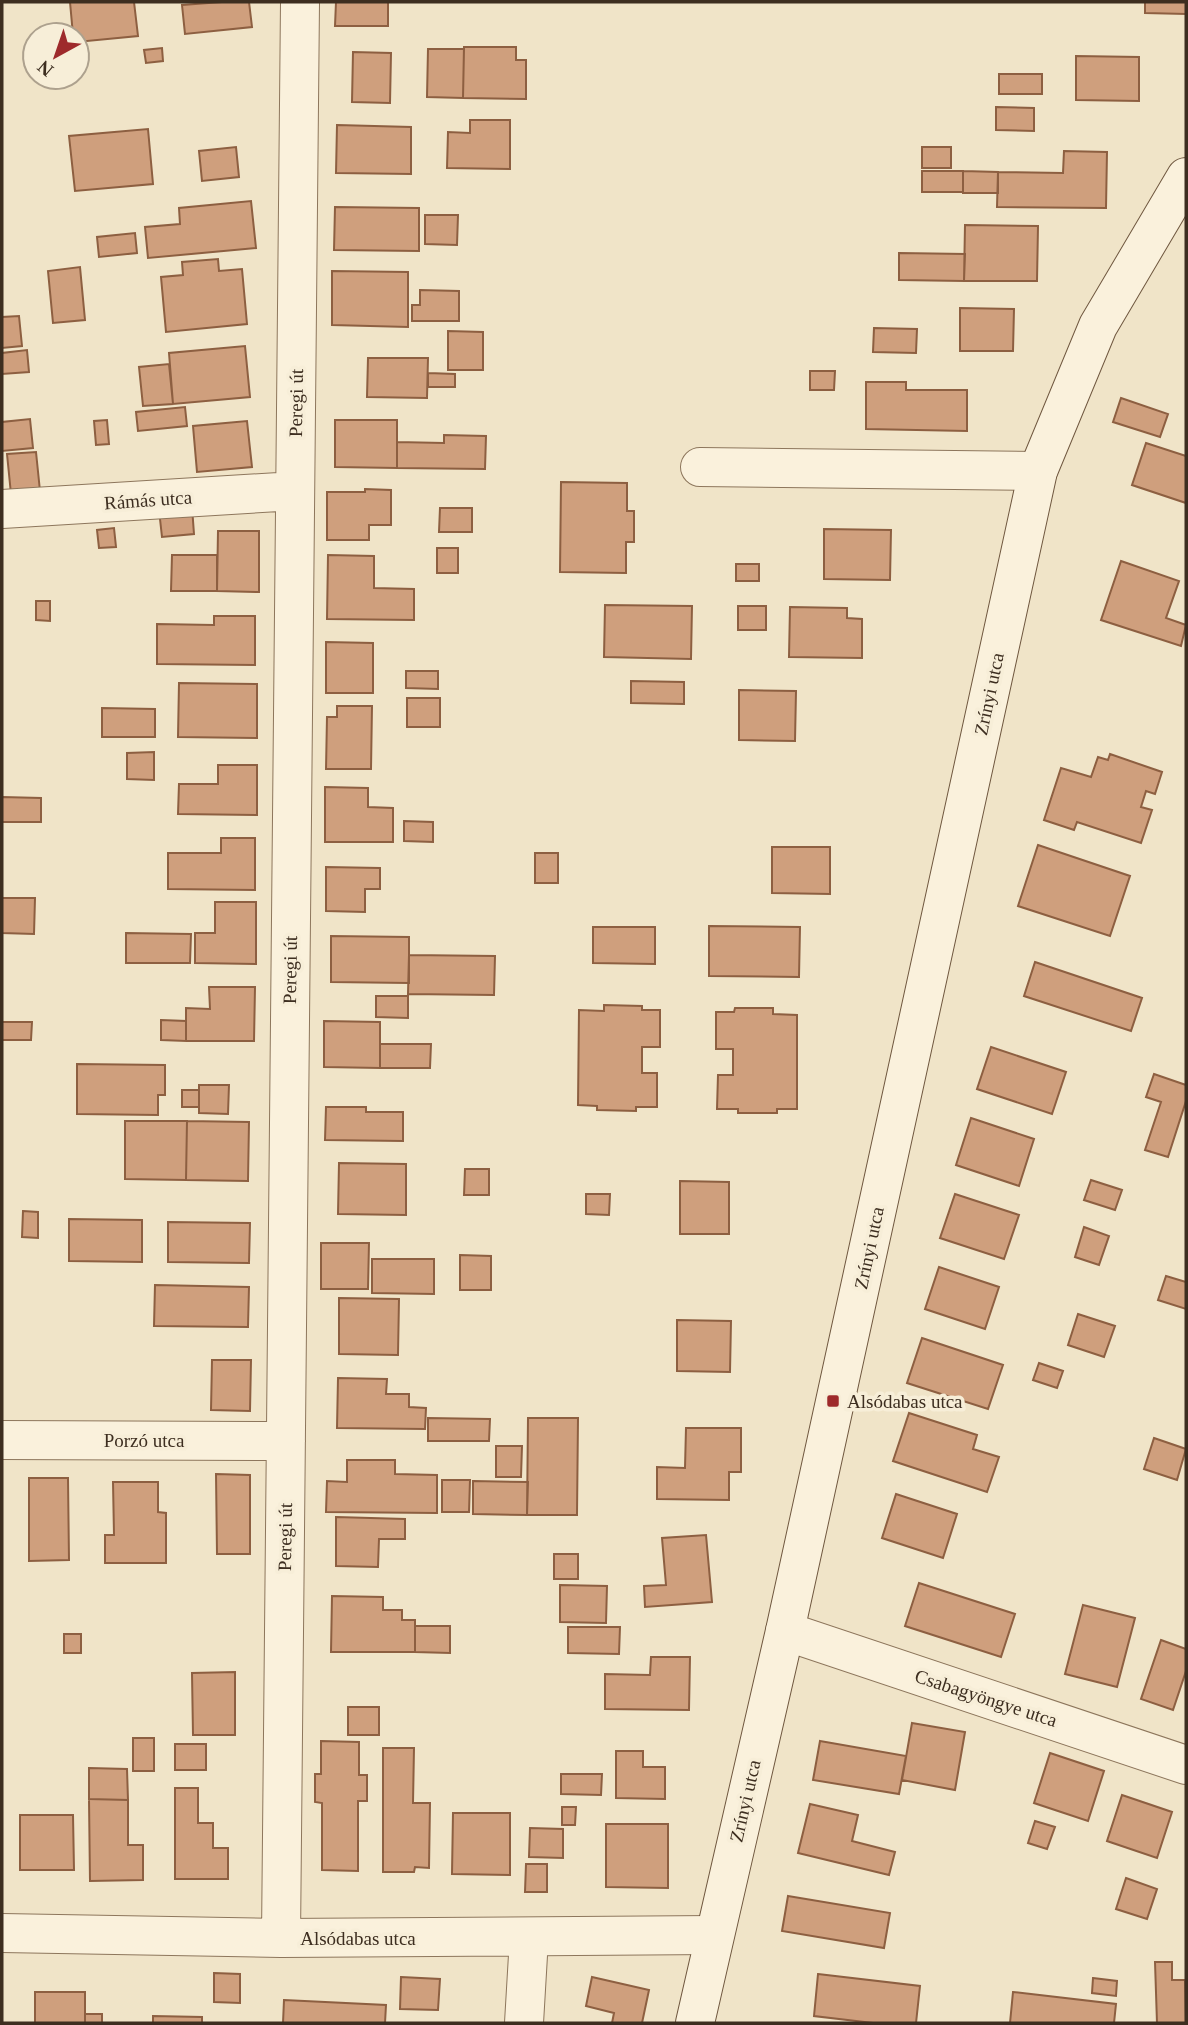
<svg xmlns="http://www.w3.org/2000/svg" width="1188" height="2025" font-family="Georgia,serif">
<rect width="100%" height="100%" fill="#f0e4c8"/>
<path fill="#cf9f7d" stroke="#8d5f41" stroke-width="2" d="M70 2H134L138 36 77 42V35H73Z
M222 2H249L252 27 185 34 182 5Z
M336 2H388V26H335Z
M1145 2H1186V14L1145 13Z
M464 47H516V60H526V99L463 98Z
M162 48 163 61 146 63 144 50Z
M428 49H464L463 98 427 97Z
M353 52 391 53 390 103 352 102Z
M1076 56 1139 57V101L1076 100Z
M999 74H1042V94H999Z
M996 107 1034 108V131L996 130Z
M470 120H510V169L447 168 448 132 470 133Z
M337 125 411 127V174L336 173Z
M148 129 153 184 75 191 69 136Z
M236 147 239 177 202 181 199 151Z
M922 147H951V168H922Z
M1064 151 1107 152 1106 208 997 207 998 172 1063 173Z
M922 171H963V192H922Z
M963 171 998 172V193H963Z
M251 201 256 248 148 258 145 227 180 224 179 208Z
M335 207 419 208V251L334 250Z
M425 215H458L457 245 425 244Z
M965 225 1038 226 1037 281H964Z
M135 233 137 253 99 257 97 237Z
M899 253 965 254 964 281 899 280Z
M218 259 219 271 242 269 247 324 166 332 161 277 183 275 182 262Z
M80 267 85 320 53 323 48 271Z
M332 271 408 272V327L332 325Z
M420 290 459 291V321H412V305H420Z
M960 308 1014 309 1013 351H960Z
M19 316 22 346 2 348V317Z
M874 328 917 329 916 353 873 352Z
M448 331 483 332V370H448Z
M245 346 250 397 173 404 169 353Z
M27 350 29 372 2 374V353Z
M368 358H428L427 398 367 397Z
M169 364 173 404 143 406 139 367Z
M810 371H835L834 390H810Z
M428 373 455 374V387H428Z
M866 382H906V390H967V431L866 429Z
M1121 398 1168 414 1160 437 1113 422Z
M185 407 187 426 138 431 136 412Z
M30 419 33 448 2 451V422Z
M107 420 109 444 96 445 94 421Z
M335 420H397V468L335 467Z
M247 421 252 467 197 472 193 426Z
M444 435 486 436 485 469 397 468V442L444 443Z
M1146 443 1186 456V503L1132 485Z
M36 452 40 491 11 494 7 454Z
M561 482 627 483V511H634V542H626V573L560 572Z
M365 489 391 490V525H369V540H327V492H365Z
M192 507 194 534 162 537 159 510Z
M440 508H472V532H439Z
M114 528 116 547 99 548 97 530Z
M824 529 891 530 890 580 824 579Z
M218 531H259V592L217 591Z
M437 548H458V573H437Z
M172 555H217V591H171Z
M328 555 374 556V588L414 589V620L327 619Z
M1121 561 1179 581 1166 618 1186 625 1181 646 1101 620Z
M736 564H759V581H736Z
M36 601H50V621L36 620Z
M605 605 692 606 691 659 604 657Z
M738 606H766V630H738Z
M790 607 847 608V618L862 619V658L789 657Z
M214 616H255V665L157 664V624L214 625Z
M326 642 373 643V693H326Z
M406 671H438V689L406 688Z
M631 681 684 682V704L631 703Z
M179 683 257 684V738L178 737Z
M739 690 796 691 795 741 739 740Z
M407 698H440V727H407Z
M337 706H372L371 769H326L327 717H337Z
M102 708 155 709V737H102Z
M154 752V780L127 779V753Z
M1110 754 1162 772 1155 794 1146 791 1141 807 1152 810 1141 843 1077 822 1074 830 1044 820 1061 768 1091 777 1098 757 1108 760Z
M218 765H257V815L178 814 179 784H218Z
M325 787 368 788V807L393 808V842H325Z
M2 797 41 798V822H2Z
M404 821 433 822V842L404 841Z
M221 838H255V890L168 889V853H221Z
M1038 845 1130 876 1110 936 1018 906Z
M772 847H830V894L772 893Z
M535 853H558V883H535Z
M326 867 380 868V889H365V912L326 911Z
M2 898H35L34 934 2 933Z
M215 902H256V964L195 963V933H215Z
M709 926 800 927 799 977 709 976Z
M593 927H655V964L593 963Z
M126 933 191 934 190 963H126Z
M331 936 409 937V983L331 982Z
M409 955 495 956 494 995 408 994Z
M1035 962 1142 998 1131 1031 1024 996Z
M209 987H255L254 1041H186V1008L210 1009Z
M376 996H408V1018L376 1017Z
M604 1005 642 1006V1010H660V1047H642V1073H657V1107H636V1111L597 1110V1106L578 1105 579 1010 604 1011Z
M735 1008H773V1014L797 1015V1109H777V1113H738V1109H717L718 1075H733V1049H716V1012H734Z
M161 1020 186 1021V1041L161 1040Z
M324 1021 380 1022V1068L324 1067Z
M2 1022H32L31 1040H2Z
M380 1044H431L430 1068H380Z
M991 1047 1066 1072 1052 1114 977 1089Z
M77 1064 165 1065V1095H158V1115L77 1114Z
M1154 1074 1186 1085V1101L1168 1157 1145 1150 1161 1102 1146 1097Z
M199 1085H229L228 1114 199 1113Z
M182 1090H199V1107H182Z
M326 1107H366V1112H403V1141L325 1140Z
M971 1118 1034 1139 1019 1186 956 1165Z
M125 1121H187L186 1180 125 1179Z
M187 1121 249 1122 248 1181 186 1180Z
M339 1163 406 1164V1215L338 1214Z
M465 1169H489V1195H464Z
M1091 1180 1122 1190 1115 1210 1084 1200Z
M680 1181 729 1182V1234H680Z
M586 1194H610L609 1215 586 1214Z
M955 1194 1019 1215 1004 1259 940 1238Z
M23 1211 38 1212V1238L22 1237Z
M69 1219 142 1220V1262L69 1261Z
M168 1222 250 1223 249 1263 168 1262Z
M1084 1227 1109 1236 1099 1265 1075 1257Z
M321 1243H369L368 1289H321Z
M460 1255 491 1256V1290H460Z
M372 1259H434V1294L372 1293Z
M939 1267 999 1287 985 1329 925 1309Z
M1166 1276 1186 1282V1309L1158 1300Z
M155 1285 249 1287 248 1327 154 1326Z
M339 1298 399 1299 398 1355 339 1354Z
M1078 1314 1115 1326 1104 1357 1068 1345Z
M677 1320 731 1321 730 1372 677 1371Z
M922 1338 1003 1365 988 1409 907 1383Z
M212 1360H251L250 1411 211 1410Z
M1039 1363 1063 1371 1057 1388 1033 1380Z
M338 1378 387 1379 386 1394H409V1407L426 1408 425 1429 337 1428Z
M909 1413 977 1435 973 1449 999 1457 987 1492 893 1461Z
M428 1418 490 1419 489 1441H428Z
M528 1418H578L577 1515H527Z
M686 1428H741V1472H729V1500L657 1499V1467L685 1468Z
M1154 1438 1186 1449 1177 1480 1144 1469Z
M496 1446H522L521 1477H496Z
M347 1460H395V1474L437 1475V1513L326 1512 327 1481 347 1482Z
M216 1474 250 1475V1554H217Z
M29 1478H68L69 1560 29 1561Z
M442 1480H470L469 1512H442Z
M473 1481 528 1482 527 1515 473 1514Z
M113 1482H158V1512L166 1513V1563H105V1535H114Z
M896 1494 957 1514 943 1558 882 1538Z
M336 1517 405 1519V1539H379L378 1567 336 1566Z
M706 1535 712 1602 645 1607 644 1586 666 1585 662 1538Z
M554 1554H578V1579H554Z
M919 1583 1015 1614 1001 1657 905 1626Z
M560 1585 607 1586 606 1623 560 1622Z
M332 1596 383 1597V1610H402V1620H415V1652H331Z
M1083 1605 1135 1618 1117 1687 1065 1674Z
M415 1626H450V1653L415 1652Z
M568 1627H620L619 1654 568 1653Z
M64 1634H81V1653H64Z
M1161 1640 1186 1649V1671L1173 1710 1141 1699Z
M651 1657H690L689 1710 605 1709V1674L650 1675Z
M235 1672V1735H193L192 1673Z
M348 1707H379V1735H348Z
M912 1723 965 1732 955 1790 902 1780Z
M133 1738H154V1771H133Z
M321 1741 359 1742V1775H367V1801H358V1871L322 1870V1803L315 1802V1774H321Z
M820 1741 906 1756 899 1794 813 1780Z
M175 1744H206V1770H175Z
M383 1748H414L413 1803H430L429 1868 415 1867 414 1872H383Z
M616 1751H643V1767H665V1799L616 1798Z
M1050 1753 1104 1771 1088 1821 1034 1803Z
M89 1768 127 1769 128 1800 89 1799Z
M561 1774H602L601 1795 561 1794Z
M175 1788H198V1823H213V1848H228V1879H175Z
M1122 1795 1172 1812 1157 1858 1107 1841Z
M89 1799 128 1800V1845H143V1880L90 1881Z
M810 1804 858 1815 852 1841 895 1852 889 1875 798 1853Z
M562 1807H576L575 1825H562Z
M453 1813H510V1875L452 1874Z
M20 1815H73L74 1870H20Z
M1035 1821 1055 1827 1047 1849 1028 1843Z
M606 1824H668V1888L606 1887Z
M530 1828 563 1829V1858L529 1857Z
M526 1864H547V1892H525Z
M1126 1878 1157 1889 1147 1919 1116 1909Z
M788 1896 890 1913 884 1948 782 1931Z
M1155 1962H1172V1980H1185L1186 2023H1157Z
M214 1973 240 1974V2003L214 2002Z
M818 1974 920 1986 916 2023H873L814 2016Z
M401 1977 440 1979 438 2010 400 2009Z
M592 1977 649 1990 642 2023H612L614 2013 586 2006Z
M1093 1978 1117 1981 1116 1996 1092 1993Z
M35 1992H85V2023H35Z
M1013 1992 1116 2004 1114 2023H1010Z
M284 2000 386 2005 385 2023H283Z
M85 2014H102V2023H85Z
M153 2016 202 2017V2023H153Z"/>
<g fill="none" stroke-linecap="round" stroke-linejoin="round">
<defs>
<path id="street" d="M700 467 1038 471
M2 509 295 491
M2 1440 286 1441
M785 1631 1186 1765
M2 1933 281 1938 714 1935
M281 1938 300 2
M524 2023 529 1938"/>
<path id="secondary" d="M695 2023 785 1631 1038 471 1098 326 1186 177"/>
</defs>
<use href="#street" stroke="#8d765c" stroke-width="40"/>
<use href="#secondary" stroke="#6f573f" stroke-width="40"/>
<use href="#street" stroke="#faf1dc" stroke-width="38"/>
<use href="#secondary" stroke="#faf1dc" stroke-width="38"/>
</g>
<rect fill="#9e2a2b" stroke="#f7eed8" stroke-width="2.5" x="826" y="1394" width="14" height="14" rx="3.5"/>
<g text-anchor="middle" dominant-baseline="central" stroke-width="7" stroke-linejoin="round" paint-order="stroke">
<g font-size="19" fill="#3d2e20" stroke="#f7eed8">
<text transform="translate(296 403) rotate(-89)">Peregi út</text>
<text transform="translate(148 500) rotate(-4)">Rámás utca</text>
<text transform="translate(989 694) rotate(-78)">Zrínyi utca</text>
<text transform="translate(290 970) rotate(-89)">Peregi út</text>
<text transform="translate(869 1248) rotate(-78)">Zrínyi utca</text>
<text x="144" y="1440">Porzó utca</text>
<text transform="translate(285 1537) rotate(-89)">Peregi út</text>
<text transform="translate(986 1698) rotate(18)">Csabagyöngye utca</text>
<text transform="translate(745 1801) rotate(-77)">Zrínyi utca</text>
<text x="358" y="1938">Alsódabas utca</text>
</g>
<g font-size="19" fill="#3d2e20" stroke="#f7eed8" text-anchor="start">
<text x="847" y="1401">Alsódabas utca</text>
</g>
</g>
<rect width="1188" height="2025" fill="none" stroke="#3d2e20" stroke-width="7"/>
<g transform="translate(56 56) rotate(220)"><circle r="33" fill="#f7eed8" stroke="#ada18e" stroke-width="2"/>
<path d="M0-5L12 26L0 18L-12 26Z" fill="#9e2a2b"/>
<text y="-10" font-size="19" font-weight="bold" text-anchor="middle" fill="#3d2e20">N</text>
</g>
</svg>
